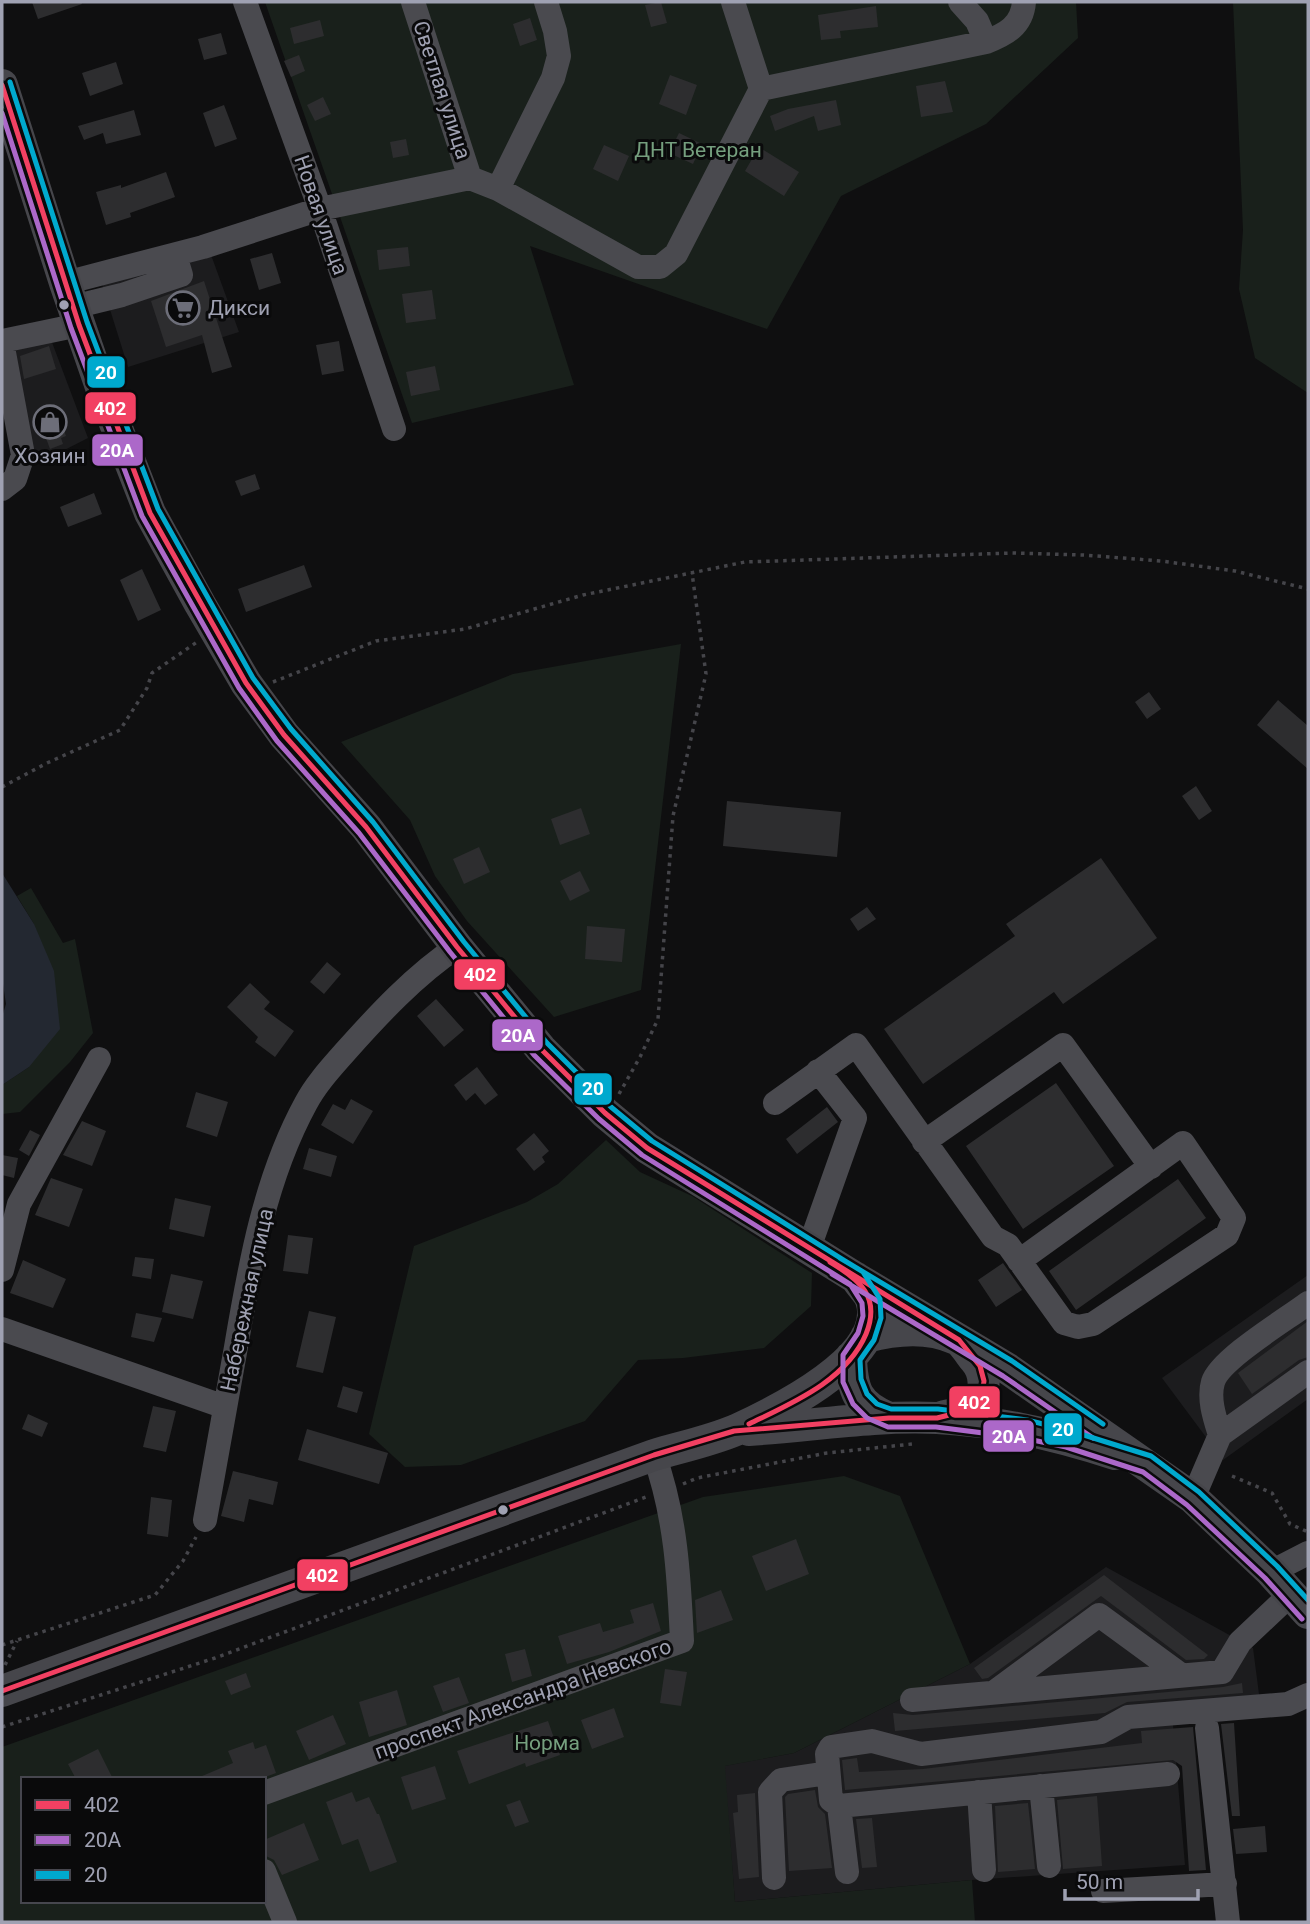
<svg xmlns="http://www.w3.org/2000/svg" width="1310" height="1924" font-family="Roboto,sans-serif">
<rect width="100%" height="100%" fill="#0f0f10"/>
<path fill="#1c1c1e" d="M210 252 239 332 128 367 102 284Z
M50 337 88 438 35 465 21 395 7 351Z
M1308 1275V1399L1223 1460 1162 1378Z
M1106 1567 1253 1648 1262 1717 1173 1725 1185 1865 972 1880 735 1902 724 1766 794 1753 970 1664Z"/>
<path fill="#19201b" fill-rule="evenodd" d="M265 2H1076L1078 38 986 124 841 196 767 329 530 246 574 385 412 423Z
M1233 2H1308V393L1255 358 1239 289 1243 230Z
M681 644 641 990 554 1017 467 921 435 876 410 820 341 742 513 674Z
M31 888 63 943 75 939 93 1033 70 1062 20 1112 2 1114V1085L29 1067 34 924 17 896Z
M606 1140 640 1172 692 1196 812 1273 811 1306 764 1348 683 1358 638 1360 585 1421 461 1465 405 1467 369 1434 414 1246 527 1202 558 1184Z
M844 1476 900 1496 970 1664 794 1753 725 1766 735 1902 972 1880 975 1922H2V1747L703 1497ZM23 1779H264V1901H23Z"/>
<path fill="#232831" d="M2 873 34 924 54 971 60 1029 29 1067 2 1085V1017L6 1004 2 977Z"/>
<path fill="#2d2d2f" d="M32 2H81L82 4 38 19Z
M661 2 667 23 651 27 645 5Z
M876 6 878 27 840 31 841 38 821 40 818 15Z
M530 18 537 40 520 46 513 24Z
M320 20 324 36 294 44 290 28Z
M221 33 227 54 204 60 198 39Z
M299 55 305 71 291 77 284 61Z
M116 62 123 84 90 96 82 73Z
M670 75 697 85 686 115 659 104Z
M945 81 953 112 921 117 916 86Z
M323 97 331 114 315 121 307 105Z
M836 100 841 125 818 131 814 116 775 131 770 116 788 109Z
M224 105 237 139 215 147 203 113Z
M134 110 141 135 106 144 103 133 84 140 78 126Z
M679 133 702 144 693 164 669 153Z
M406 139 409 155 393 158 390 142Z
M604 145 629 156 618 181 593 169Z
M759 147 799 172 784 196 745 171Z
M166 172 175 197 130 213 131 217 106 225 96 192 121 185V188Z
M408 247 410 266 379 270 377 250Z
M272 253 281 283 259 290 250 259Z
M204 281 232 367 212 373 202 335 166 347 151 301Z
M432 290 436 319 406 323 402 294Z
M339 341 344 371 322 375 316 345Z
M49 346 56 369 24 379 20 356Z
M435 366 440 390 411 396 406 372Z
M55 404 66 436 61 438 63 444 50 449 36 411Z
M255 474 260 489 241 496 235 481Z
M94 493 102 514 68 527 60 507Z
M304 565 312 587 246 612 238 589Z
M142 569 161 610 138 621 120 580Z
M1149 692 1161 709 1147 719 1135 702Z
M1278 700 1308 726V769L1257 725Z
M1196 786 1212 811 1199 820 1182 796Z
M727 801 841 812 837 857 723 846Z
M581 808 590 834 560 845 551 819Z
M479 847 490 872 464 884 453 859Z
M1101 858 1157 938 1063 1004 1054 992 923 1084 884 1029 1015 936 1006 924Z
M580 871 590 891 570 901 560 881Z
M867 907 876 919 858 931 850 919Z
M587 926 625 929 622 962 585 959Z
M327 962 341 974 324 994 310 982Z
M250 983 270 1002 264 1009 294 1031 275 1057 255 1042 258 1037 227 1007Z
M436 999 464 1030 444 1047 417 1016Z
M477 1067 498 1095 485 1105 475 1093 466 1101 454 1085Z
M1056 1083 1114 1166 1023 1229 966 1146Z
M196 1092 228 1102 217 1137 186 1127Z
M351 1099 373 1111 353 1144 321 1125 333 1104 345 1110Z
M827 1107 838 1122 797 1154 786 1139Z
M82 1121 106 1131 92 1166 63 1155Z
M30 1130 40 1135 29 1156 19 1150Z
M534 1133 549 1151 542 1157 545 1162 534 1171 516 1149Z
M309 1148 337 1156 331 1177 303 1169Z
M2 1155 18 1158 14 1178 2 1175Z
M51 1178 83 1189 69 1227 35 1215Z
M1178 1179 1206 1218 1076 1310 1049 1271Z
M175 1198 211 1206 204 1237 169 1229Z
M288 1235 313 1238 308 1274 283 1271Z
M135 1257 154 1259 151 1279 132 1276Z
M23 1260 66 1279 53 1308 10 1293Z
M1003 1263 1022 1290 996 1307 978 1280Z
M171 1274 203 1281 193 1319 162 1312Z
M309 1311 336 1317 323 1373 296 1367Z
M136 1313 162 1318 154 1342 131 1337Z
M1308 1321V1357L1299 1360 1252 1394 1238 1373Z
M343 1386 363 1392 357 1413 337 1407Z
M153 1406 176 1411 166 1452 143 1447Z
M28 1414 48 1423 42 1437 22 1429Z
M307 1429 388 1453 379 1484 298 1460Z
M233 1471 278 1482 273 1505 249 1499 244 1522 221 1516Z
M151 1497 172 1500 168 1537 147 1534Z
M796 1539 809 1574 766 1591 752 1556Z
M1104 1575 1208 1655 1204 1659 1186 1660 1101 1596 988 1678 982 1679 974 1668Z
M721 1590 733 1620 697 1633 695 1600Z
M653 1603 661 1631 609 1652 567 1664 558 1636 600 1623 603 1632 634 1623 630 1610Z
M525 1649 532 1676 512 1682 505 1654Z
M665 1669 687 1672 681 1706 660 1703Z
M246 1673 251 1687 231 1695 225 1681Z
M459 1677 469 1703 443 1712 433 1686Z
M1242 1683 1243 1693 1127 1702 1105 1713 895 1731 893 1713 913 1715 1223 1687Z
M397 1690 407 1725 369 1737 359 1702Z
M614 1708 624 1737 592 1749 581 1720Z
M333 1715 346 1744 309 1760 296 1731Z
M548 1721 560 1755 526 1767 525 1763 469 1784 457 1751Z
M1234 1723 1240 1816H1232L1221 1724Z
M1193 1727 1206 1870 1189 1871 1182 1766 1173 1760 845 1790 842 1760 857 1758 859 1772 923 1769 1142 1743 1141 1731Z
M253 1742 255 1749 266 1745 276 1773 260 1779H195L233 1763 228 1751Z
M98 1749 113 1779H76L68 1764Z
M435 1766 446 1799 412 1810 401 1777Z
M815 1790 818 1807 825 1814 832 1868 789 1871 785 1797 788 1794Z
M352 1792 356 1802 369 1797 377 1814H379L397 1862 370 1872 358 1839 342 1845 326 1802Z
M755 1793 759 1877 739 1879 733 1813 738 1812 737 1795Z
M1097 1796 1102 1866 1063 1869 1057 1800Z
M520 1800 529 1822 515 1827 506 1805Z
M1028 1803 1035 1869 998 1872 995 1806Z
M872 1818 877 1867 862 1868 856 1819Z
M304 1823 319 1860 282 1875 274 1860 266 1856 264 1840Z
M1265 1826 1267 1852 1236 1854 1233 1829Z"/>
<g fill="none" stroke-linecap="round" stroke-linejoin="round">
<path stroke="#45454a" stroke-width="3.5" stroke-dasharray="3.5 5" stroke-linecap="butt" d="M273 682 376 641 465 629 583 595 745 562 1012 553 1084 555 1161 561 1235 571 1308 589
M2 787 47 763 120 730 147 688 152 673 197 642
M619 1094 640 1057 658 1019 673 816 706 674 692 573
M1232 1476 1272 1493 1290 1524 1308 1532
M683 1484 697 1478 827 1453 912 1444
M2 1645 155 1595 183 1561 196 1537
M5 1665 17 1641
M2 1727 215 1658 646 1497"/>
<path stroke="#4a4a4f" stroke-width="24" d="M245 2 320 209 394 429
M413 2 470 178
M733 2 761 89
M960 2 977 21 986 42
M498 189 553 78 559 56 555 31 546 2
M65 283 203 247 320 209 470 178 498 189 638 267H660L676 254 761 89 986 42C1006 34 1022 26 1024 2
M73 307 122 295 181 275 175 255
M2 341 79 325
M2 342 23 455 15 479 2 489
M775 1103 856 1045 993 1237 1008 1245 1064 1323 1078 1327 1093 1324 1227 1235 1234 1218 1183 1143 1019 1261
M924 1142 1063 1045 1151 1167
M809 1248 855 1118 818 1071
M2 1270 19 1204 99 1059
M2 1329 225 1407
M1220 1435C1215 1419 1208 1399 1213 1382 1220 1359 1287 1319 1308 1303
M1193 1498 1220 1435 1308 1372
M205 1520C215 1462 226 1405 236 1347 250 1264 265 1178 306 1103 316 1084 331 1068 345 1052 378 1015 415 975 457 947
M1271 1572 1308 1553
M996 1691 1099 1615 1181 1675
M912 1700 1222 1672 1240 1642 1292 1593
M1207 1728 1228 1922
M1041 1786 1049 1866
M979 1792 984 1870
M264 1793 682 1641C679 1577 676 1516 654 1455
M839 1806 1168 1774
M264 1871 285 1922
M847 1872 839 1806 831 1800 827 1754 831 1747 872 1741 921 1754 1101 1732 1128 1717 1288 1704 1308 1695
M774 1878 770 1792 781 1780 828 1773
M1103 1891 1225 1884"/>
<path stroke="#46464b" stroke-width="32" d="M2 85 65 283 102 390 150 513 200 604 246 683 284 735 366 827 457 947 541 1049 605 1113 647 1148 856 1278 1008 1369 1193 1498 1271 1572 1308 1613
M866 1337C896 1329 928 1326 956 1339 963 1342 969 1353 974 1359 989 1376 987 1403 963 1411 957 1414 949 1415 942 1417
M851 1357C852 1390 857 1405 889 1418
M749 1430C811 1426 874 1415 937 1418 998 1421 1057 1435 1115 1454
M2 1691 654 1455C681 1447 710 1441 736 1430 775 1412 890 1357 871 1300 869 1293 860 1285 856 1278"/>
<defs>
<path id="bus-1" d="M2 85 79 325 150 513 246 683 284 735 366 827 457 947 541 1049 605 1113 647 1148 959 1340 980 1366 984 1381 982 1395 965 1411 937 1418H889L734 1431 654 1455 2 1691
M749 1424C792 1403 846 1381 866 1334 881 1297 860 1280 830 1262"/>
<path id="bus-2" d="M2 113 71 328 142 516 239 688 277 741 359 833 450 952 534 1055 599 1119 642 1155 850 1284 862 1303 863 1316 858 1333 843 1355V1382L853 1404 867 1418 888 1427H936L1023 1438 1066 1447 1143 1472 1187 1505 1265 1578 1302 1619
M832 1274 1003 1376 1093 1438"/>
<path id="bus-3" d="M10 82 87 322 158 509 253 678 291 729 373 822 464 942 547 1043 611 1107 652 1141 863 1272 880 1299 881 1318 874 1340 860 1360 861 1379 867 1394 877 1404 891 1409H938L1027 1420 1071 1431 1151 1456 1199 1492 1277 1566 1308 1600
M840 1258 1012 1361 1103 1424"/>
</defs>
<use href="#bus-1" stroke="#0a0a0b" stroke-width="10"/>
<use href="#bus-2" stroke="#0a0a0b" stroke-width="10"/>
<use href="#bus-3" stroke="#0a0a0b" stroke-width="10"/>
<use href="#bus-1" stroke="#f24062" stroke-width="5"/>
<use href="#bus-2" stroke="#ac68c9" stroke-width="5"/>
<use href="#bus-3" stroke="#00a9ce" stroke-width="5"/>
</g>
<defs>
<symbol id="supermarket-ring" viewBox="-11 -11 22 22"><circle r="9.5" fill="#0a0a0b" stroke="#6d6e79" stroke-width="1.5"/><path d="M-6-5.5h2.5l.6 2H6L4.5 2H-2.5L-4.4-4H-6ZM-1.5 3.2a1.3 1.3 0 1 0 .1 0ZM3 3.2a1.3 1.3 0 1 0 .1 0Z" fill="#6d6e79"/></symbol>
<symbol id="shop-ring" viewBox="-11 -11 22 22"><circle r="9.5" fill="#0a0a0b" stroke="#6d6e79" stroke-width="1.5"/><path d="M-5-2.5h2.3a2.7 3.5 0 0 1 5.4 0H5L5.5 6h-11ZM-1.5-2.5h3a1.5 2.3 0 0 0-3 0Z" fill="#6d6e79"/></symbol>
</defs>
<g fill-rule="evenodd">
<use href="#supermarket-ring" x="164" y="289" width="38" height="38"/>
<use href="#shop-ring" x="31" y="403" width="38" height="38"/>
</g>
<g fill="#9fa1b2" stroke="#0a0a0b" stroke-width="2.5">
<circle cx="64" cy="305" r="6"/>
<circle cx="503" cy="1510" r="6"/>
</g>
<g text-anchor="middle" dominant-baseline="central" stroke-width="6" stroke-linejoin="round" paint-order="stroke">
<g font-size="21" fill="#9fa1b2" stroke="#0a0a0b">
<text transform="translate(442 90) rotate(72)">Светлая улица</text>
<text transform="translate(321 215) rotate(71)">Новая улица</text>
<text transform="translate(247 1300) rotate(-78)">Набережная улица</text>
<text transform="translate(523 1699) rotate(-20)">проспект Александра Невского</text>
</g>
<g font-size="21" fill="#759f7e" stroke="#0a0a0b">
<text x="698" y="150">ДНТ Ветеран</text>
<text x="547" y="1743">Норма</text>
</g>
<g font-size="21" fill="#9fa1b2" stroke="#0a0a0b" text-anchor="start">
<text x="208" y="308">Дикси</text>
<text x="50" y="456" text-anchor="middle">Хозяин</text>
</g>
</g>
<g stroke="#0a0a0b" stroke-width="2.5">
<rect x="86" y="355" width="40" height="34" rx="7" fill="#00a9ce"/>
<rect x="84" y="391" width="53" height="34" rx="7" fill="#f24062"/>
<rect x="91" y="433" width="53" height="34" rx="7" fill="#ac68c9"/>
<rect x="453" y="958" width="53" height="33" rx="7" fill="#f24062"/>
<rect x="491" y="1018" width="53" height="34" rx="7" fill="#ac68c9"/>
<rect x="573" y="1072" width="40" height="34" rx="7" fill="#00a9ce"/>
<rect x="948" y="1385" width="53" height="34" rx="7" fill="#f24062"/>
<rect x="1043" y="1412" width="40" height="34" rx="7" fill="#00a9ce"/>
<rect x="982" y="1419" width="53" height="34" rx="7" fill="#ac68c9"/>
<rect x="296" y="1558" width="53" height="34" rx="7" fill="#f24062"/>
</g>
<g font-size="19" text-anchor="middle" font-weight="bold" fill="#fff">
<text x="106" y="379">20</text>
<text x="110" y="415">402</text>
<text x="117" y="457">20А</text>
<text x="480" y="981">402</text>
<text x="518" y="1042">20А</text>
<text x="593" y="1095">20</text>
<text x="974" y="1409">402</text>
<text x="1063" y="1436">20</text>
<text x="1009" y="1443">20А</text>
<text x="322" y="1582">402</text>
</g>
<rect width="1310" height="1924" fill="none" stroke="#9fa1b2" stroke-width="7"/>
<rect x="21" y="1777" width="245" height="126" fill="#0a0a0b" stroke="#46464e" stroke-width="2"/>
<rect x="35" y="1800" width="35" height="10" fill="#f24062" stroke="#46464e" stroke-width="2"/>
<text x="84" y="1812" font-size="21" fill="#9fa1b2">402</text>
<rect x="35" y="1835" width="35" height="10" fill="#ac68c9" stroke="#46464e" stroke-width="2"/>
<text x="84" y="1847" font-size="21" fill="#9fa1b2">20А</text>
<rect x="35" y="1870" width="35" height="10" fill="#00a9ce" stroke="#46464e" stroke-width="2"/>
<text x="84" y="1882" font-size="21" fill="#9fa1b2">20</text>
<path d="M1065 1889v10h133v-10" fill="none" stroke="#9fa1b2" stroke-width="3.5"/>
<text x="1076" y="1889" font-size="21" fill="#9fa1b2" stroke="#0a0a0b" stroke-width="5" paint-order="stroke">50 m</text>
</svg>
